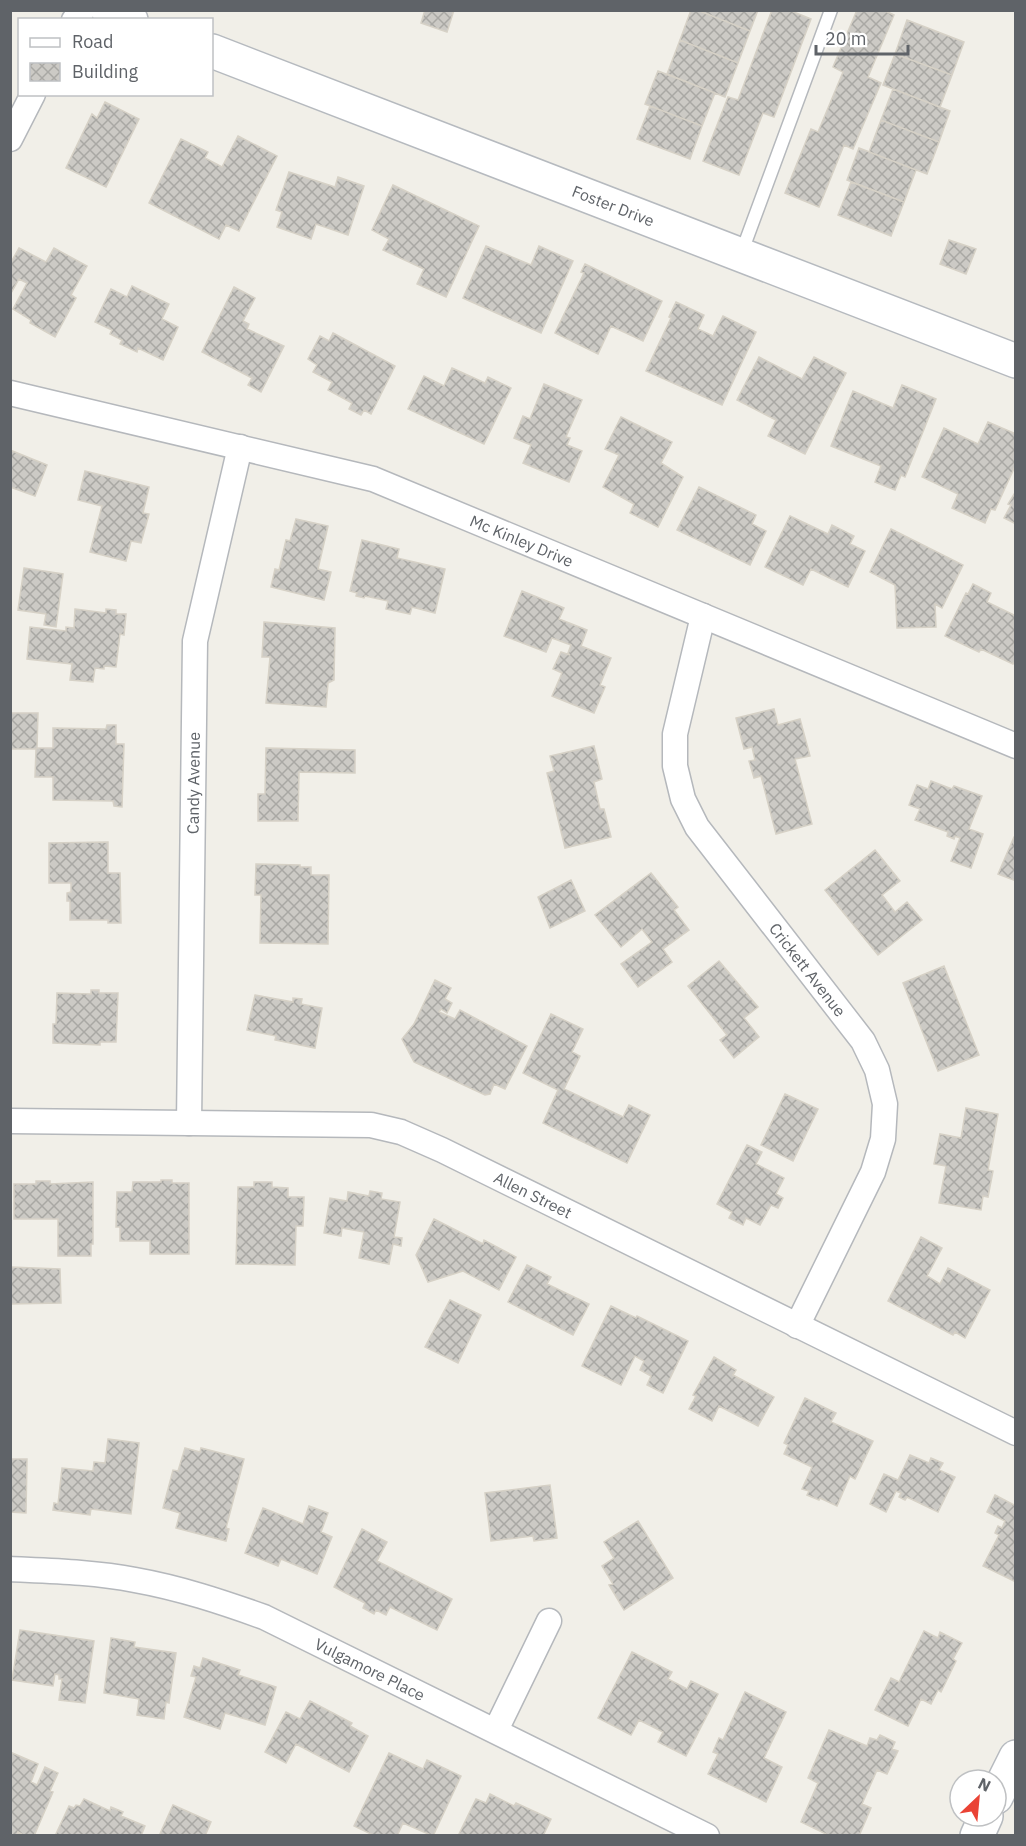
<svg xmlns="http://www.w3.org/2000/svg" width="1026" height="1846" font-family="'IBM Plex Sans',sans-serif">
<defs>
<pattern id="building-cross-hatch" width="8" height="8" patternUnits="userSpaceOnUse" patternTransform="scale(1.5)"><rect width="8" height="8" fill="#cccac5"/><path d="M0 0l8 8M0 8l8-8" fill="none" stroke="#a9a8a4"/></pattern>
</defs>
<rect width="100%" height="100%" fill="#f1efe8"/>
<path fill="url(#building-cross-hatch)" stroke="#d6d1c6" stroke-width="1.5" d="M425 10H454L447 32 421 23Z
M691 10H697L750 31 738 63 680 40Z
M697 10H758L750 31Z
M772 10H789L811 19 774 117 763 113 739 175 703 161 728 97 738 100Z
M857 10H883L894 15 868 77 881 83 853 149 844 145 819 207 785 193 811 129 818 132 843 72 833 67Z
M907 20 964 42 952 75 895 54Z
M680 40 738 63 725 97 667 74Z
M895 54 952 75 940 107 883 85Z
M658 71 715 93 702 126 645 104Z
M893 89 950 111 939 142 881 120Z
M105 102 139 119 106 187 66 168 92 114 97 118Z
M650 106 702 126 690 159 637 139Z
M881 120 939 142 927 174 869 152Z
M238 136 277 156 239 231 226 225 219 239 149 203 181 139 208 152 205 158 222 167Z
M859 148 916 170 904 202 847 180Z
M289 172 335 187 338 177 364 186 348 235 316 224 311 239 277 227 282 212 276 210Z
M851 182 904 202 891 236 838 215Z
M393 185 479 226 446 297 417 284 424 269 383 250 389 239 372 230Z
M949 240 976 249 966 274 940 264Z
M486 246 531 265 539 246 573 261 541 333 463 298Z
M19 248 46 262 54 248 87 266 71 295 76 298 55 337 30 323 31 320 13 309 27 283 19 279 10 295V264Z
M585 264 662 301 643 341 611 326 598 354 555 333 584 273 581 272Z
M132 286 169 304 162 319 178 327 163 360 138 348 137 352 120 344 122 340 110 334 112 330 95 322 111 289 127 297Z
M234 287 255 298 243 321 249 324 247 329 284 346 261 392 248 385 252 378 202 352Z
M676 302 704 315 698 329 713 336 723 316 756 332 722 405 646 371 671 318 669 317Z
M333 333 395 366 371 414 364 410 361 415 349 409 352 403 328 390 332 382 313 372 317 365 308 359 320 336 329 341Z
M759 357 802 379 814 357 846 373 805 454 768 436 776 420 737 400Z
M452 368 485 383 488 377 511 388 484 444 408 409 424 376 444 386Z
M544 384 582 400 566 437 570 438 567 445 582 451 569 482 523 463 531 445 514 438 523 416 530 419Z
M902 385 936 399 905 477 901 475 895 490 875 482 881 466 831 446 853 391 893 408Z
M621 417 672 442 661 463 683 477 658 527 630 513 634 504 603 487 619 455 605 449Z
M988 422 1016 434V464L995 510 991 509 985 523 952 508 958 494 922 477 944 428 978 444Z
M10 450 47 465 35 496 10 487Z
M85 471 149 487 143 513 149 514 141 543 131 541 126 561 90 552 102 506 78 500Z
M699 487 756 515 752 524 766 531 750 565 677 530Z
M1016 491V524L1004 518 1011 505 1008 504Z
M790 516 828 534 832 525 854 536 850 544 865 551 848 587 811 569 803 585 765 567Z
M296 519 328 526 318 569 331 572 324 600 271 587 275 569 279 570 286 540 290 541Z
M891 529 963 565 942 608 935 604 936 627 897 628 895 585 870 572Z
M362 540 399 549 397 558 445 569 435 613 412 607 410 614 386 609 388 601 365 596 364 598 356 596 357 593 350 591Z
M24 568 63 574 56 627 44 625 46 614 18 610Z
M973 584 991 593 987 602 1016 616V660L1013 664 981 649 979 652 945 636 966 593 968 594Z
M522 591 564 608 559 619 587 630 581 646 611 658 600 685 605 687 594 713 552 696 562 673 553 669 561 652 570 655 568 653 571 645 552 638 546 652 504 636Z
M75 609 106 613V609L116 610V614H126L124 635 120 634 116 667 104 666V669L95 668 93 682 70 680 72 664 27 659 30 627 66 631V627L74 628Z
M264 622 335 628 334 680 328 683 326 707 266 703 270 657H262Z
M774 709 778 725 800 719 810 756 795 759 812 824 776 834 761 776 754 778 749 761 755 760 752 747 744 749 736 718Z
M10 713H38L37 748H53V728L106 729 107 725H116V744H124L122 807 114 806 113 801 53 800V777H35L36 749H10Z
M594 746 602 779 594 782 600 809H604L611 837 565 848 547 773 554 771 550 756Z
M266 748 355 750V773L299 772 298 821H258V794H265Z
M931 781 952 789 954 786 982 796 969 829 983 834 971 868 951 861 960 838 955 836 954 839 947 836 948 832 915 820 920 809 909 805 917 785 928 789Z
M1014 837H1016V881L998 874Z
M108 842V873H120L121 923H108V920H70V901H67V893L71 892V883H49V843Z
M875 850 900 881 882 895 895 912 907 902 922 920 878 955 825 890Z
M256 864 300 865V867H311V875H329L328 944 260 943 261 895H255Z
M651 873 678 907 674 910 689 930 663 949 672 962 638 987 621 964 652 942 642 929 621 947 595 915Z
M571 880 585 911 550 928 538 897Z
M719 961 758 1007 744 1018 759 1037 734 1058 720 1040 727 1035 688 986Z
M944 966 979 1055 938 1071 903 983Z
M435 980 451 988 445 999 452 1003 447 1013 441 1009 439 1012 455 1019 460 1010 527 1046 505 1089 494 1084 490 1094 485 1095 414 1062 402 1039 414 1024Z
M91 990H99V993H118L116 1042H100V1045L53 1043V1024H56L57 993 91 994Z
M255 995 293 1002V998L302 999 301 1004 322 1008 315 1048 275 1040 276 1036 247 1030Z
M551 1014 583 1029 572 1052 580 1056 564 1089 623 1117 629 1105 650 1115 627 1163 543 1123 558 1090 523 1073Z
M785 1094 818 1109 793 1161 761 1145Z
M966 1108 998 1114 988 1170 993 1171 988 1197 983 1196 981 1210 939 1203 946 1166 934 1164 940 1134 961 1138Z
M747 1145 762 1152 756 1164 784 1178 776 1194 783 1198 778 1208 771 1205 760 1225 746 1218 743 1225 729 1218 732 1212 717 1204Z
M161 1180H172V1183H189V1254H150V1241H120V1227H116L117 1192H132L133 1182H161Z
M36 1181H50V1184L93 1182V1244H91V1256H58V1219H14V1184H36Z
M254 1182H272V1187L288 1188V1197H304L303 1226H296L295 1265 236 1264 238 1187H254Z
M370 1191 382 1193 381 1199 400 1202 394 1237 402 1238 401 1246 393 1244 389 1264 359 1258 364 1232 342 1228 341 1236 324 1233 330 1198 347 1201 348 1192 369 1196Z
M434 1219 483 1244 484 1240 516 1257 499 1290 463 1271 428 1282 416 1255Z
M921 1237 942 1248 927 1276 940 1284 948 1268 990 1290 965 1338 955 1332 953 1335 888 1301Z
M527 1265 551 1277 547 1284 589 1304 573 1335 508 1302Z
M10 1267 60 1269 61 1303 10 1304Z
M450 1300 481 1315 458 1363 425 1347Z
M611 1306 636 1318 637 1316 688 1341 663 1393 647 1385 651 1376 640 1370 644 1361 635 1356 621 1385 582 1366Z
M714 1357 736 1370 733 1375 774 1397 758 1426 719 1406 712 1421 689 1409 696 1396 693 1395Z
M805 1398 836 1413 831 1422 873 1441 855 1479 850 1476 837 1506 820 1498 819 1500 807 1495 809 1491 802 1489 812 1467 784 1454 788 1445 784 1443Z
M108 1439 139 1443 131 1514 91 1509 90 1515 53 1510 54 1503 58 1504 62 1468 93 1471 94 1462 105 1463Z
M185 1448 200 1452 201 1448 244 1459 226 1528 229 1529 226 1541 176 1528 180 1513 163 1508 173 1470 178 1471Z
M910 1455 929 1463 931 1458 943 1463 939 1470 955 1477 938 1512 907 1497 905 1500 899 1497 901 1493 896 1491 886 1512 870 1504 884 1474 898 1480Z
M10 1459H27L26 1513 10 1512Z
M550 1485 557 1538 534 1541 533 1536 491 1541 485 1493Z
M995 1495 1016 1506V1582L983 1566 999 1535 995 1533 998 1526 1002 1528 1005 1521 987 1512Z
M309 1506 328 1513 321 1532 332 1537 317 1574 281 1559 278 1566 245 1553 263 1508 303 1524Z
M638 1521 673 1578 624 1610 609 1585 613 1584 602 1566 614 1558 604 1542Z
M362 1529 387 1542 377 1561 452 1599 437 1630 390 1607 386 1615 376 1610 374 1614 363 1608 365 1603 334 1587Z
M20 1630 94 1641 85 1703 59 1700 62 1679H59V1675L55 1674 53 1686 12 1680Z
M924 1631 938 1638 940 1632 962 1643 953 1659 956 1661 941 1692 938 1690 931 1704 921 1699 908 1726 875 1710 891 1678 899 1682Z
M111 1638 135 1642 134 1647 176 1653 169 1703 166 1702 164 1719 137 1715 139 1699 104 1693Z
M632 1652 672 1672 668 1679 687 1689 691 1681 718 1694 686 1756 658 1742 663 1732 639 1720 631 1735 598 1718Z
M203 1658 240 1670 238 1675 276 1687 265 1725 225 1713 220 1729 184 1717 196 1677 191 1676 194 1666 200 1668Z
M745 1692 786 1712 764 1758 782 1767 766 1802 708 1774 718 1754 713 1752 719 1738 723 1740Z
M310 1701 352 1723 350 1726 368 1736 349 1772 296 1744 286 1763 265 1752 286 1712 300 1719Z
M829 1730 867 1746 870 1738 877 1740 880 1735 895 1742 892 1749 898 1751 887 1774 877 1770 862 1804 871 1808 859 1836H830L801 1822 818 1783 808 1778Z
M10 1752 38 1764 31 1782 37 1785 45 1767 58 1773 50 1791 53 1792 34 1836H25L18 1832 17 1836 10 1835Z
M389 1753 423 1769 427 1760 461 1776 433 1836 403 1823 397 1836H375L354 1826Z
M490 1794 514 1806 516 1803 551 1819 543 1836H458L476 1799 486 1803Z
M84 1799 110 1811 111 1807 123 1812 121 1816 145 1826 141 1836H55L69 1806 74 1808 76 1805 80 1806Z
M173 1805 211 1822 205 1836H159Z"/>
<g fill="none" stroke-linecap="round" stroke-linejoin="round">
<defs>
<path id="lane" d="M741 254 831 10"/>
<g id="street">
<path d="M74 20 83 10"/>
<path d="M10 139 33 94"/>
<path id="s1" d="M10 393 373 479 1016 746"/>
<path id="s2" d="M703 616 675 734V766L683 799 697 827 863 1041 877 1070 885 1104 883 1139 873 1172 797 1326"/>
<path id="s3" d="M10 1121 371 1125 401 1132 442 1150 1016 1433"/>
<path id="s4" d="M189 1123 195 641 240 447"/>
<path id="s5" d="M10 1569C52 1571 94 1572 135 1580 180 1588 222 1602 264 1617L707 1836"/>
<path d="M496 1730 549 1621"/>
</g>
<g id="secondary">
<path d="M108 10 131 20"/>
<path id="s6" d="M212 51 1016 361"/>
<path d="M996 1797 1016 1757"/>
<path d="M977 1836 986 1816"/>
</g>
</defs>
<use href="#lane" stroke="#b5b8bc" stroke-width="15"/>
<use href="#street" stroke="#b5b8bc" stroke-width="27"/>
<use href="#secondary" stroke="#b6babf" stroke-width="36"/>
<use href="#lane" stroke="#fff" stroke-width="12"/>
<use href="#street" stroke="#fff" stroke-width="24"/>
<use href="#secondary" stroke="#fff" stroke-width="33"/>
</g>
<g text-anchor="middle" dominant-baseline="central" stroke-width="4.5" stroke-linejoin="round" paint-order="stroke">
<g font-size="16" fill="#5f6368" stroke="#fff">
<text stroke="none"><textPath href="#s6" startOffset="430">Foster Drive</textPath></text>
<text stroke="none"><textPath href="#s1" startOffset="534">Mc Kinley Drive</textPath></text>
<text stroke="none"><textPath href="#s4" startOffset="340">Candy Avenue</textPath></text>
<text stroke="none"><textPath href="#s2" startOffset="399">Crickett Avenue</textPath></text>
<text stroke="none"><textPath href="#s3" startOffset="538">Allen Street</textPath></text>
<text stroke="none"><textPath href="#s5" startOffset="378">Vulgamore Place</textPath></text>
</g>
</g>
<rect width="1026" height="1846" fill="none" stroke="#5f6368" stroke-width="24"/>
<rect x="18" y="18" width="195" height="78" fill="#ffffff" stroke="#bfc1c3" stroke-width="1.5"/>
<rect x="30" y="38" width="30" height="9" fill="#ffffff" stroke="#bfc1c3" stroke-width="1.5"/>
<text x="72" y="48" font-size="18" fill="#5f6368">Road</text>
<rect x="30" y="63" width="30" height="18" fill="url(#building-cross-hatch)" stroke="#bfc1c3" stroke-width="1.5"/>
<text x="72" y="78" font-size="18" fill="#5f6368">Building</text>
<g transform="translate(978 1798) rotate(26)"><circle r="28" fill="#ffffff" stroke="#bfc1c3" stroke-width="1.5"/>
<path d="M0-4.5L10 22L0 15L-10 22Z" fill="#ea4335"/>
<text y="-9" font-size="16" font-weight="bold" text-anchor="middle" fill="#5f6368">N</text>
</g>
<path d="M816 45v9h92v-9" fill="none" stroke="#5f6368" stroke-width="3"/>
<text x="825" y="45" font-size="18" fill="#5f6368" stroke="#ffffff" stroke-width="4.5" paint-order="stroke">20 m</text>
</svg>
